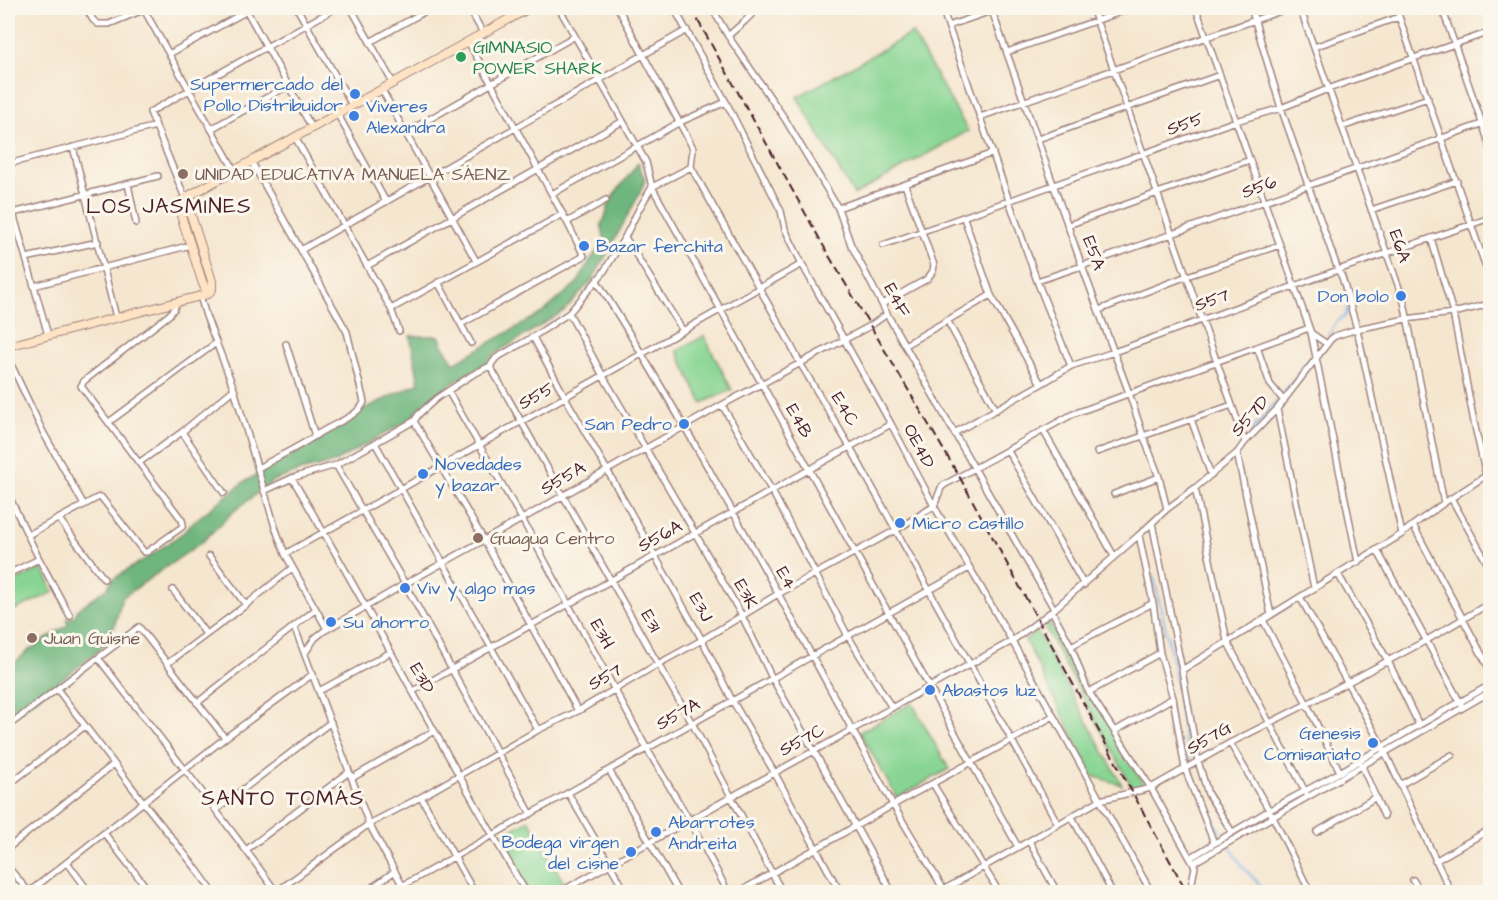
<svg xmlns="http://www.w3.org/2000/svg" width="1498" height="900" font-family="'Architects Daughter',sans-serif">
<rect width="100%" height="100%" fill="#fbf7ec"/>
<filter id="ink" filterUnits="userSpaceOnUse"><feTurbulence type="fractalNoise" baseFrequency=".0167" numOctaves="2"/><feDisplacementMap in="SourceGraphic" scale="12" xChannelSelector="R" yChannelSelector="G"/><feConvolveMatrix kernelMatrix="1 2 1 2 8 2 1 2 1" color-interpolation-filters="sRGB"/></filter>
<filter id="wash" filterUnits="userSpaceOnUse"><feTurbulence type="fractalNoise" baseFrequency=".008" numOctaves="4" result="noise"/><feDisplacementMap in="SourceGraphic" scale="24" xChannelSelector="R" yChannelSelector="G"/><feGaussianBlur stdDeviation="1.35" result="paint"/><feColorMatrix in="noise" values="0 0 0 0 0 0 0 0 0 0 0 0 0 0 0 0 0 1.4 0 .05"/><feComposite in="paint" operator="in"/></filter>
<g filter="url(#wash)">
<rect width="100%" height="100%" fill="#f5e6cf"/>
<path fill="#88d593" stroke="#697a5f" stroke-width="1.5" d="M912 33 968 131 854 195 797 97Z
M704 336 732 390 702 403 677 351Z
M42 568 54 592 8 613V585Z
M1049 622 1140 778 1146 786 1132 787 1044 626Z
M1037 631 1122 785 1093 776 1025 640Z
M912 703 949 769 897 798 860 732Z
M529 820 564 883 547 892H529L499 837Z"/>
<path fill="#6eb67d" stroke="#5c6a54" stroke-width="1.5" d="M638 163 645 180 639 195 593 279 564 311 495 354 490 358 487 364 470 372 425 402 409 420 333 463 300 471 273 481 233 512 202 542 122 598 111 638 94 655 8 720V681L11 679 10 667 29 650 68 625 67 619 75 616 78 609 108 587 113 579 153 554 184 532 192 523 244 482 307 447 318 439 342 425 366 408 419 383 410 336H439L445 349 454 363 542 313 578 282 591 259 605 241 601 224C608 217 606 207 612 198 620 186 630 175 638 163Z"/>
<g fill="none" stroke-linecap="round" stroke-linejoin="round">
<path stroke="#7cb3eb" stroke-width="2" d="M1328 337 1336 322 1346 315 1348 307
M1250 433 1312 358
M1153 574 1174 666 1184 736 1190 763
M1192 769C1197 793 1210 816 1224 837
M1229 845 1243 867 1263 888V892"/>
</g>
</g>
<g filter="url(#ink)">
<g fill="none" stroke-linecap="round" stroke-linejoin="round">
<defs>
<path id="minor" d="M86 8 93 20 98 24H109L148 8
M143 8 235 171
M245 8 312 128
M297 8 352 105
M351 8 393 83
M469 8 483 33
M559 8 637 146 646 162 652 187 721 310 1018 847
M618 8 693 148 691 167 785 334 800 363 850 447 1058 824
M674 8 726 102 781 211 785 229 802 264 891 424 934 506 1012 641 1151 892
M712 8 728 36 785 119 838 208 851 245 887 314 1054 609
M942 8 1037 281 1071 366
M991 8 1082 266 1129 393 1143 435 1159 477 1167 509
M1092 8 1245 442
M1196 8 1311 333 1358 562
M1251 8 1281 108 1338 270 1342 277 1357 329 1402 534
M1300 8 1404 302 1444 503
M1396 8 1490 279
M1442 8 1490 146
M1490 8V9
M948 26 1000 8
M728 36 745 21 758 8
M370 42 431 8
M1314 47 1399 17
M1007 52 1132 8
M169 54 247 11
M382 90 476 261
M337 113 386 202
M980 117 1289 8
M1342 127 1428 98
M211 129 289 85
M405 133 575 36
M295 137 391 309 399 331
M1038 139 1220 75
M73 147 116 317
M251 161 347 332 364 402C359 417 327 426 315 436 297 448 277 457 258 468
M8 164 156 126
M128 184 136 223
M8 190 13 213 48 335
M552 194 680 122 726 102
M185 198 150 112 336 8
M838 208 993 153
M1371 210 1457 181
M13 213 158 176
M964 218 991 295 1041 384
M567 222 606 200
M1068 225 1250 160
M625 237 683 331
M1431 238 1453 313 1474 422 1486 476
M883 245 1236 121 1281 108 1328 89 1414 58 1490 32
M301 250 687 30
M26 258 98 242
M367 266 623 121
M597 281C703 450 796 627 892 803 909 833 928 862 945 892
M1037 281 1082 266 1490 121
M438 282 471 343
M34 286 191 245
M200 296 206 316 234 389 275 527 285 554 327 629
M882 304 927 279 933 271 934 265 905 185
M391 309 563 214
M1099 310 1187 276 1280 245
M569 313 603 376 695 533 742 616 772 678 814 751 892 892
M947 320 996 410
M461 324 584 256 567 222 468 41
M1311 333 1327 344
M533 337 565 397 607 470 702 640 732 700 774 772 840 892
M286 344 315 436
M905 345 991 295
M1257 347 1270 384 1284 401
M8 358 43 432 84 505
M490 366 658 664 692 723 782 892
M448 391 522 519 647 749 690 821 728 892
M722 405 772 491 848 636 892 708
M1277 409 1314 588
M1191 419 1211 475
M414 421 484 540 578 711
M109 422 216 343
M1043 430 1114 556
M182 432 224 493
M954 433 1041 384 1071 366 1114 352 1338 270 1490 218
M375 443 538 730
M1008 451 1084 585
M1097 452 1232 405
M1237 453 1271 615
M140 462 182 432 234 389
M336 465 405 584 531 814
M292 478C373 614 445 756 526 892
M1195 488 1227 641 1306 793
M264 491 292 478 336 465 414 421 419 414 437 398 472 375 490 366 496 358 533 337 569 313 603 273 625 237 639 209 652 187 691 167
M8 494 39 559 70 616
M1114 494 1159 477
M1451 498 1490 568
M59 519 104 579
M1152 523 1182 670 1198 761 1208 794 1232 832
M1413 525 1490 670
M28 535 97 498 101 497 144 552H147L182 527 183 524 182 520 81 386 84 381 169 315 174 309 176 303
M1139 535 1153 603 1160 653 1173 698 1185 769 1214 843
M1377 550 1461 704
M285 554 802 264
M209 556 246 605
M8 574 39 559
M1338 574 1388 661 1419 725
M173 590 206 634
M1300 597 1382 746 1451 892
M1052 611 1071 646 1087 689 1151 788 1195 867 1190 892
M1263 620 1307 704 1340 772
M294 626 369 824 406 892
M1071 646 1153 603
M305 653 315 638 324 631 405 584 522 519 722 405 870 326 887 314
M99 659C158 736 220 812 276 892
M168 663 246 605 292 568
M1182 670 1402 534 1413 525 1444 503 1490 473
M57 689 144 803 195 867 213 892
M319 691 391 652
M413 691 891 424
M1089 692 1160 653
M197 703 316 609
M8 726 139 627 225 738
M1115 731 1173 698
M1230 743 1273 817 1310 892
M1361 764 1384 816
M609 770 678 892
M352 778 434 731
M933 784 999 892
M8 785 85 726
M1400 785 1452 755
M568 793 626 892
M421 797 474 892
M216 810 331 722
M1072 817 1112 892
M1317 832 1376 797
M104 833 150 892
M1029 841 1057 892
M8 848 114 764
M246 850 349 772
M1190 858 1268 811 1340 772 1419 725 1490 685
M1435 861 1487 831
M67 862 89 892
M1193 863 1490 692
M8 867 29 892
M1413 880 1421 892
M402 886 969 568
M29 892 225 738 313 674
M276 892 369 824 421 797 538 730 578 711 658 664 702 640 778 594 896 530 934 506 941 488 944 485 1073 414 1309 328
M366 892 395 871
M560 892 1012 641 1052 611 1139 535 1167 509 1195 488 1237 453 1245 442 1277 409 1331 339 1335 336 1357 329 1406 319 1453 313 1490 304
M739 892 893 805 1012 740 1053 716
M940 892 1100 800 1151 788 1230 743 1307 704 1427 640 1490 603"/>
<path id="secondary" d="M185 198 187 200 189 209 212 281V289L208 294
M208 294 203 284 179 209 181 202 185 198 529 8
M8 346 208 294"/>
</defs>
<use href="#minor" stroke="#a0827d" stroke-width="8"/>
<use href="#secondary" stroke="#a0827d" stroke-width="10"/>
<use href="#minor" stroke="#fff" stroke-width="5"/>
<use href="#secondary" stroke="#fee4c5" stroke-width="8"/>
<path stroke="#4a1f2b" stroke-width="2" stroke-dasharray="9 4.5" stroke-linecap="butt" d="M691 8 828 254 959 476 1187 892"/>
</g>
</g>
<circle fill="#2e9e5b" stroke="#fbf7ec" stroke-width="2" cx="461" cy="57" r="6"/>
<g fill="#3f7fe0" stroke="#fbf7ec" stroke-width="2">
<circle cx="355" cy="94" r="6"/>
<circle cx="354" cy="116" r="6"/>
<circle cx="584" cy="246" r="6"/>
<circle cx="1401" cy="296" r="6"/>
<circle cx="684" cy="424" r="6"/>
<circle cx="423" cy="474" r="6"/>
<circle cx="900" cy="523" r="6"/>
<circle cx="405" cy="588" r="6"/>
<circle cx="331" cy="622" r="6"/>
<circle cx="930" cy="690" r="6"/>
<circle cx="1373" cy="743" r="6"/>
<circle cx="656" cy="832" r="6"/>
<circle cx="631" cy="852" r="6"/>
</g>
<g fill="#8d6e63" stroke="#fbf7ec" stroke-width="2">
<circle cx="183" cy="174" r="6"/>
<circle cx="478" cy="538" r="6"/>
<circle cx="32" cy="638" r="6"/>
</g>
<g text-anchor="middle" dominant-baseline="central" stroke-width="6" stroke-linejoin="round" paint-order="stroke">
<g font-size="18" fill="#27864d" stroke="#fbf7ec" text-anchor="start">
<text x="473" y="47">GIMNASIO<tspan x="473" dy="21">POWER SHARK</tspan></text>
</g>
<g font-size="18" fill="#366cbe" stroke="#fbf7ec" text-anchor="start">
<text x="343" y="84" text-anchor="end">Supermercado del<tspan x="343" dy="21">Pollo Distribuidor</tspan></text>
<text x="366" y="106">Viveres<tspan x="366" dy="21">Alexandra</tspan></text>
<text x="596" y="246">Bazar ferchita</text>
<text x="1389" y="296" text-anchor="end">Don bolo</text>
<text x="672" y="424" text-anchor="end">San Pedro</text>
<text x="435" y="464">Novedades<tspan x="435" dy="21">y bazar</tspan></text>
<text x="912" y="523">Micro castillo</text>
<text x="417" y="588">Viv y algo mas</text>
<text x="343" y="622">Su ahorro</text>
<text x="942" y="690">Abastos luz</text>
<text x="1361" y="733" text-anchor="end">Genesis<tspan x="1361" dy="21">Comisariato</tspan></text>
<text x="668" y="822">Abarrotes<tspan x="668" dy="21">Andreita</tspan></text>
<text x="619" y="842" text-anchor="end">Bodega virgen<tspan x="619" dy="21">del cisne</tspan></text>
</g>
<g font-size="18" fill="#4a1f2b" stroke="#fbf7ec">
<text transform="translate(1185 124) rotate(-19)">S55</text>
<text transform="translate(1259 187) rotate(-20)">S56</text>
<text transform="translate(1400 246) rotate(71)">E6A</text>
<text transform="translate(1094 253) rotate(70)">E5A</text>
<text transform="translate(897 300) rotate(62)">E4F</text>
<text transform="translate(1212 300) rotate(-20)">S57</text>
<text transform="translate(536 396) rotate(-29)">S55</text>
<text transform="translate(845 409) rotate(59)">E4C</text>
<text transform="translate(1250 416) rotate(-48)">S57D</text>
<text transform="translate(799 421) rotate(61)">E4B</text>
<text transform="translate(919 446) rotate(63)">OE4D</text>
<text transform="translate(563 478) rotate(-30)">S55A</text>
<text transform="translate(660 536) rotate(-29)">S56A</text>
<text transform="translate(786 578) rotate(61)">E4</text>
<text transform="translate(746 594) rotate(61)">E3K</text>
<text transform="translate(701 607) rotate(61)">E3J</text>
<text transform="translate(651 621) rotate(61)">E3I</text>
<text transform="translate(602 634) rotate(62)">E3H</text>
<text transform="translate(605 677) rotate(-30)">S57</text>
<text transform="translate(422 678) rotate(61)">E3D</text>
<text transform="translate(678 714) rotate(-29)">S57A</text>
<text transform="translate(1209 738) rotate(-30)">S57G</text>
<text transform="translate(802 740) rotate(-28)">S57C</text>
</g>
<g font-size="18" fill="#785e54" stroke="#fbf7ec" text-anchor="start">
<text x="195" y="174">UNIDAD EDUCATIVA MANUELA SÁENZ</text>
<text x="490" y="538">Guagua Centro</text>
<text x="44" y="638">Juan Guisne</text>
</g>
<g font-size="21" letter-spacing="1.5" fill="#4a1f2b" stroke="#fbf7ec">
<text x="169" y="206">LOS JASMINES</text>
<text x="283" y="798">SANTO TOMÁS</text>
</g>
</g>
<rect width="1498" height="900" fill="none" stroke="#fbf7ec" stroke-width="30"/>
</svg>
